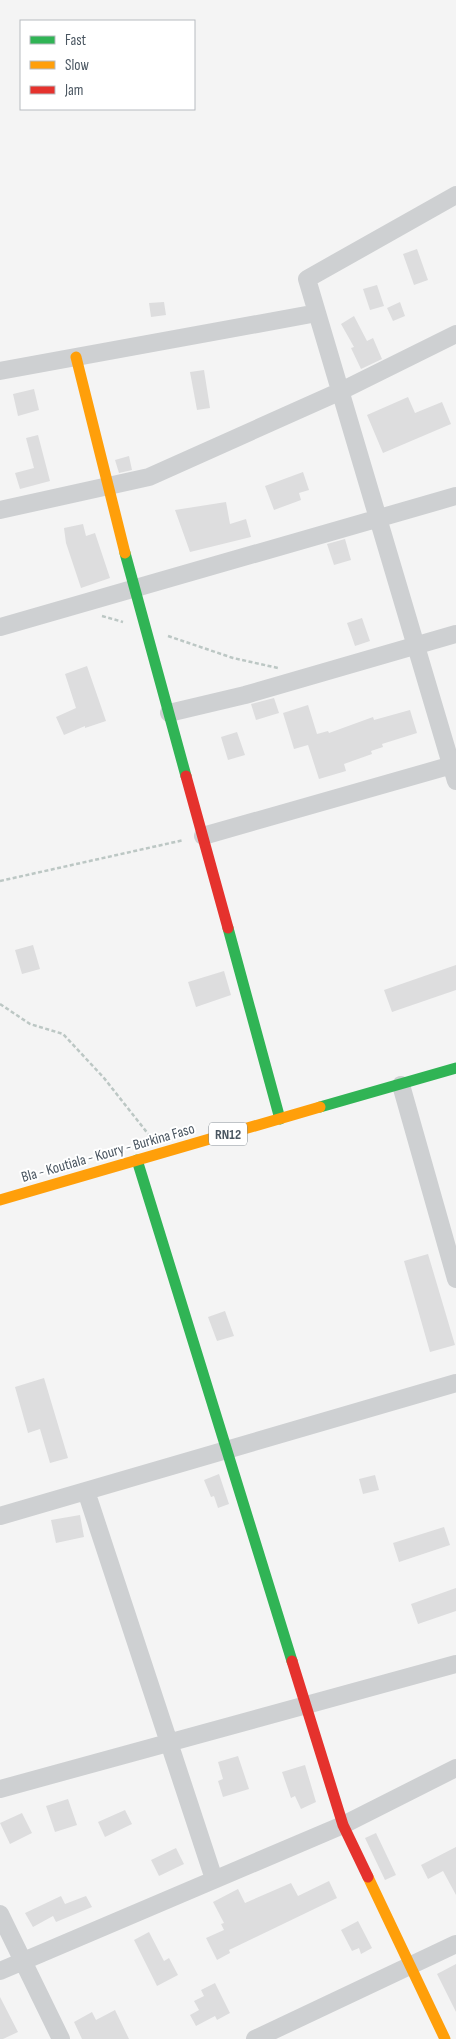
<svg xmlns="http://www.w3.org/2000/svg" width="456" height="2039" font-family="'Sofia Sans Condensed',sans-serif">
<rect width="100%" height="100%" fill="#f4f4f4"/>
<path fill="#ddddde" d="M417 249 428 280 414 285 403 254Z
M377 285 384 306 370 310 363 289Z
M164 302 166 315 151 317 149 303Z
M400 302 405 316 393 321 387 308Z
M354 316 367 341 373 338 382 359 361 369 351 348 354 347 341 324Z
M204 370 210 408 197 410 190 372Z
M34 389 39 410 18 416 13 394Z
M408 397 415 413 442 402 451 424 383 453 367 415Z
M38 435 50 481 20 489 15 473 34 468 26 438Z
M129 456 132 470 119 473 115 460Z
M303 472 309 490 299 493 301 500 274 510 265 486Z
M226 502 230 524 246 519 251 537 190 552 175 510Z
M83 524 86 536 95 533 110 578 81 588 66 543 64 528Z
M345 539 351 560 334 565 327 544Z
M362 618 370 641 355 646 347 623Z
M87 666 106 721 85 728V726L64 735 56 717 76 708 65 674Z
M274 698 279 713 256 720 251 704Z
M308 705 317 734 328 731 329 733 373 717 374 720 410 710 417 733 382 744 383 747 371 751 372 754 344 764 346 771 319 779 308 745 294 749 283 713Z
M237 732 245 755 228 760 221 737Z
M33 945 40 969 22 974 15 950Z
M456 965V990L392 1012 384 990Z
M224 971 231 995 196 1007 188 982Z
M428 1254 455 1345 430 1352 404 1261Z
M225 1311 234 1336 217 1341 208 1317Z
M44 1378 68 1458 50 1463 40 1429 28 1433 15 1387Z
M219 1474 229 1504 218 1508 214 1496 211 1497 204 1480Z
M375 1475 379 1490 363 1494 359 1479Z
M80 1515 84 1537 56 1543 51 1520Z
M444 1527 450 1545 399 1562 393 1543Z
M456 1588V1611L418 1624 411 1604Z
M238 1756 249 1789 223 1797 218 1781 223 1779 218 1762Z
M305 1765 316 1802 301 1809 295 1796 291 1798 282 1772Z
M68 1799 77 1825 55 1832 46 1806Z
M125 1810 132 1824 105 1837 98 1822Z
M22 1813 32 1833 10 1844 0 1823Z
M376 1833 396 1875 385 1880 365 1838Z
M456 1847V1895L443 1871 428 1879 421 1865Z
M176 1848 184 1864 159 1876 151 1860Z
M329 1881 337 1898 229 1950 230 1953 217 1960 206 1938 224 1930 221 1924 224 1923 213 1902 238 1889 245 1903 291 1883 298 1896Z
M61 1896 65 1904 86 1896 92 1907 56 1922 53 1916 33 1927 25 1913Z
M358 1921 372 1948 361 1954 359 1948 352 1951 341 1930Z
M149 1932 164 1961 169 1958 178 1975 157 1986 134 1940Z
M456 1964V2012L437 1974Z
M215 1983 230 2013 217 2020 215 2016 196 2026 190 2015 199 2010 194 2001 204 1996 201 1990Z
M0 1997 18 2032 3 2039H0Z
M115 2010 129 2039H82L74 2022 92 2012 96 2020Z"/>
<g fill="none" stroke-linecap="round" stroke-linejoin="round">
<path stroke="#bcc7c4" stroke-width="2.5" stroke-dasharray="4 2.5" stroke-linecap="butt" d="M102 616 123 622
M168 636 233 658 278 668
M0 881 184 840
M0 1004 30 1024 63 1034 104 1078 149 1135"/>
<path stroke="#ced0d2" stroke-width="18" d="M456 195 307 279 456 781
M0 371 317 313
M0 510 149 477 341 391 456 334
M0 627 456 496
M169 713 245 695 456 634
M203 836 456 764
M401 1085 456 1279
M86 1491 214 1879
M0 1516 456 1383
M0 1789 456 1664
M0 1914 61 2039
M0 1971 343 1825 456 1768
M255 2039 456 1944"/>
<path stroke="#30b455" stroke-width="11" d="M125 553 186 776
M228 928 280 1119
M320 1107 456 1068
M137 1160 292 1661"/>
<path stroke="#ff9f0a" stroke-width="11" d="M76 357 125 553
M0 1200 320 1107
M368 1877 445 2039"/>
<path stroke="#e5322d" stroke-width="11" d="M186 776 228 928
M292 1661 343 1825 368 1877"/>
</g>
<g text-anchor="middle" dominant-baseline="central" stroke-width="4" stroke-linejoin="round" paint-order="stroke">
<rect fill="#fff" stroke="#808990" stroke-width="1" x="209" y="1122.5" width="38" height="23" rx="4"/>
<g font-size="14" font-weight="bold" fill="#4a5661">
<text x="228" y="1134">RN12</text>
</g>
<g font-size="15" fill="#4a5661" stroke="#fff">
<text transform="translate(108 1153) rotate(-16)">Bla - Koutiala - Koury - Burkina Faso</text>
</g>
</g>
<rect x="20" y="20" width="175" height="90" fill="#ffffff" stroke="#b7bbc0"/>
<rect x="30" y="36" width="25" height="8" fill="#30b455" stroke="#b7bbc0"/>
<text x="65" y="45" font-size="15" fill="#4a5661">Fast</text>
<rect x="30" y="61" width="25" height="8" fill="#ff9f0a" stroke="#b7bbc0"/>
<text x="65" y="70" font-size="15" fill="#4a5661">Slow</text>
<rect x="30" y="86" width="25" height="8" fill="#e5322d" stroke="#b7bbc0"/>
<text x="65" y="95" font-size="15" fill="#4a5661">Jam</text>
</svg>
